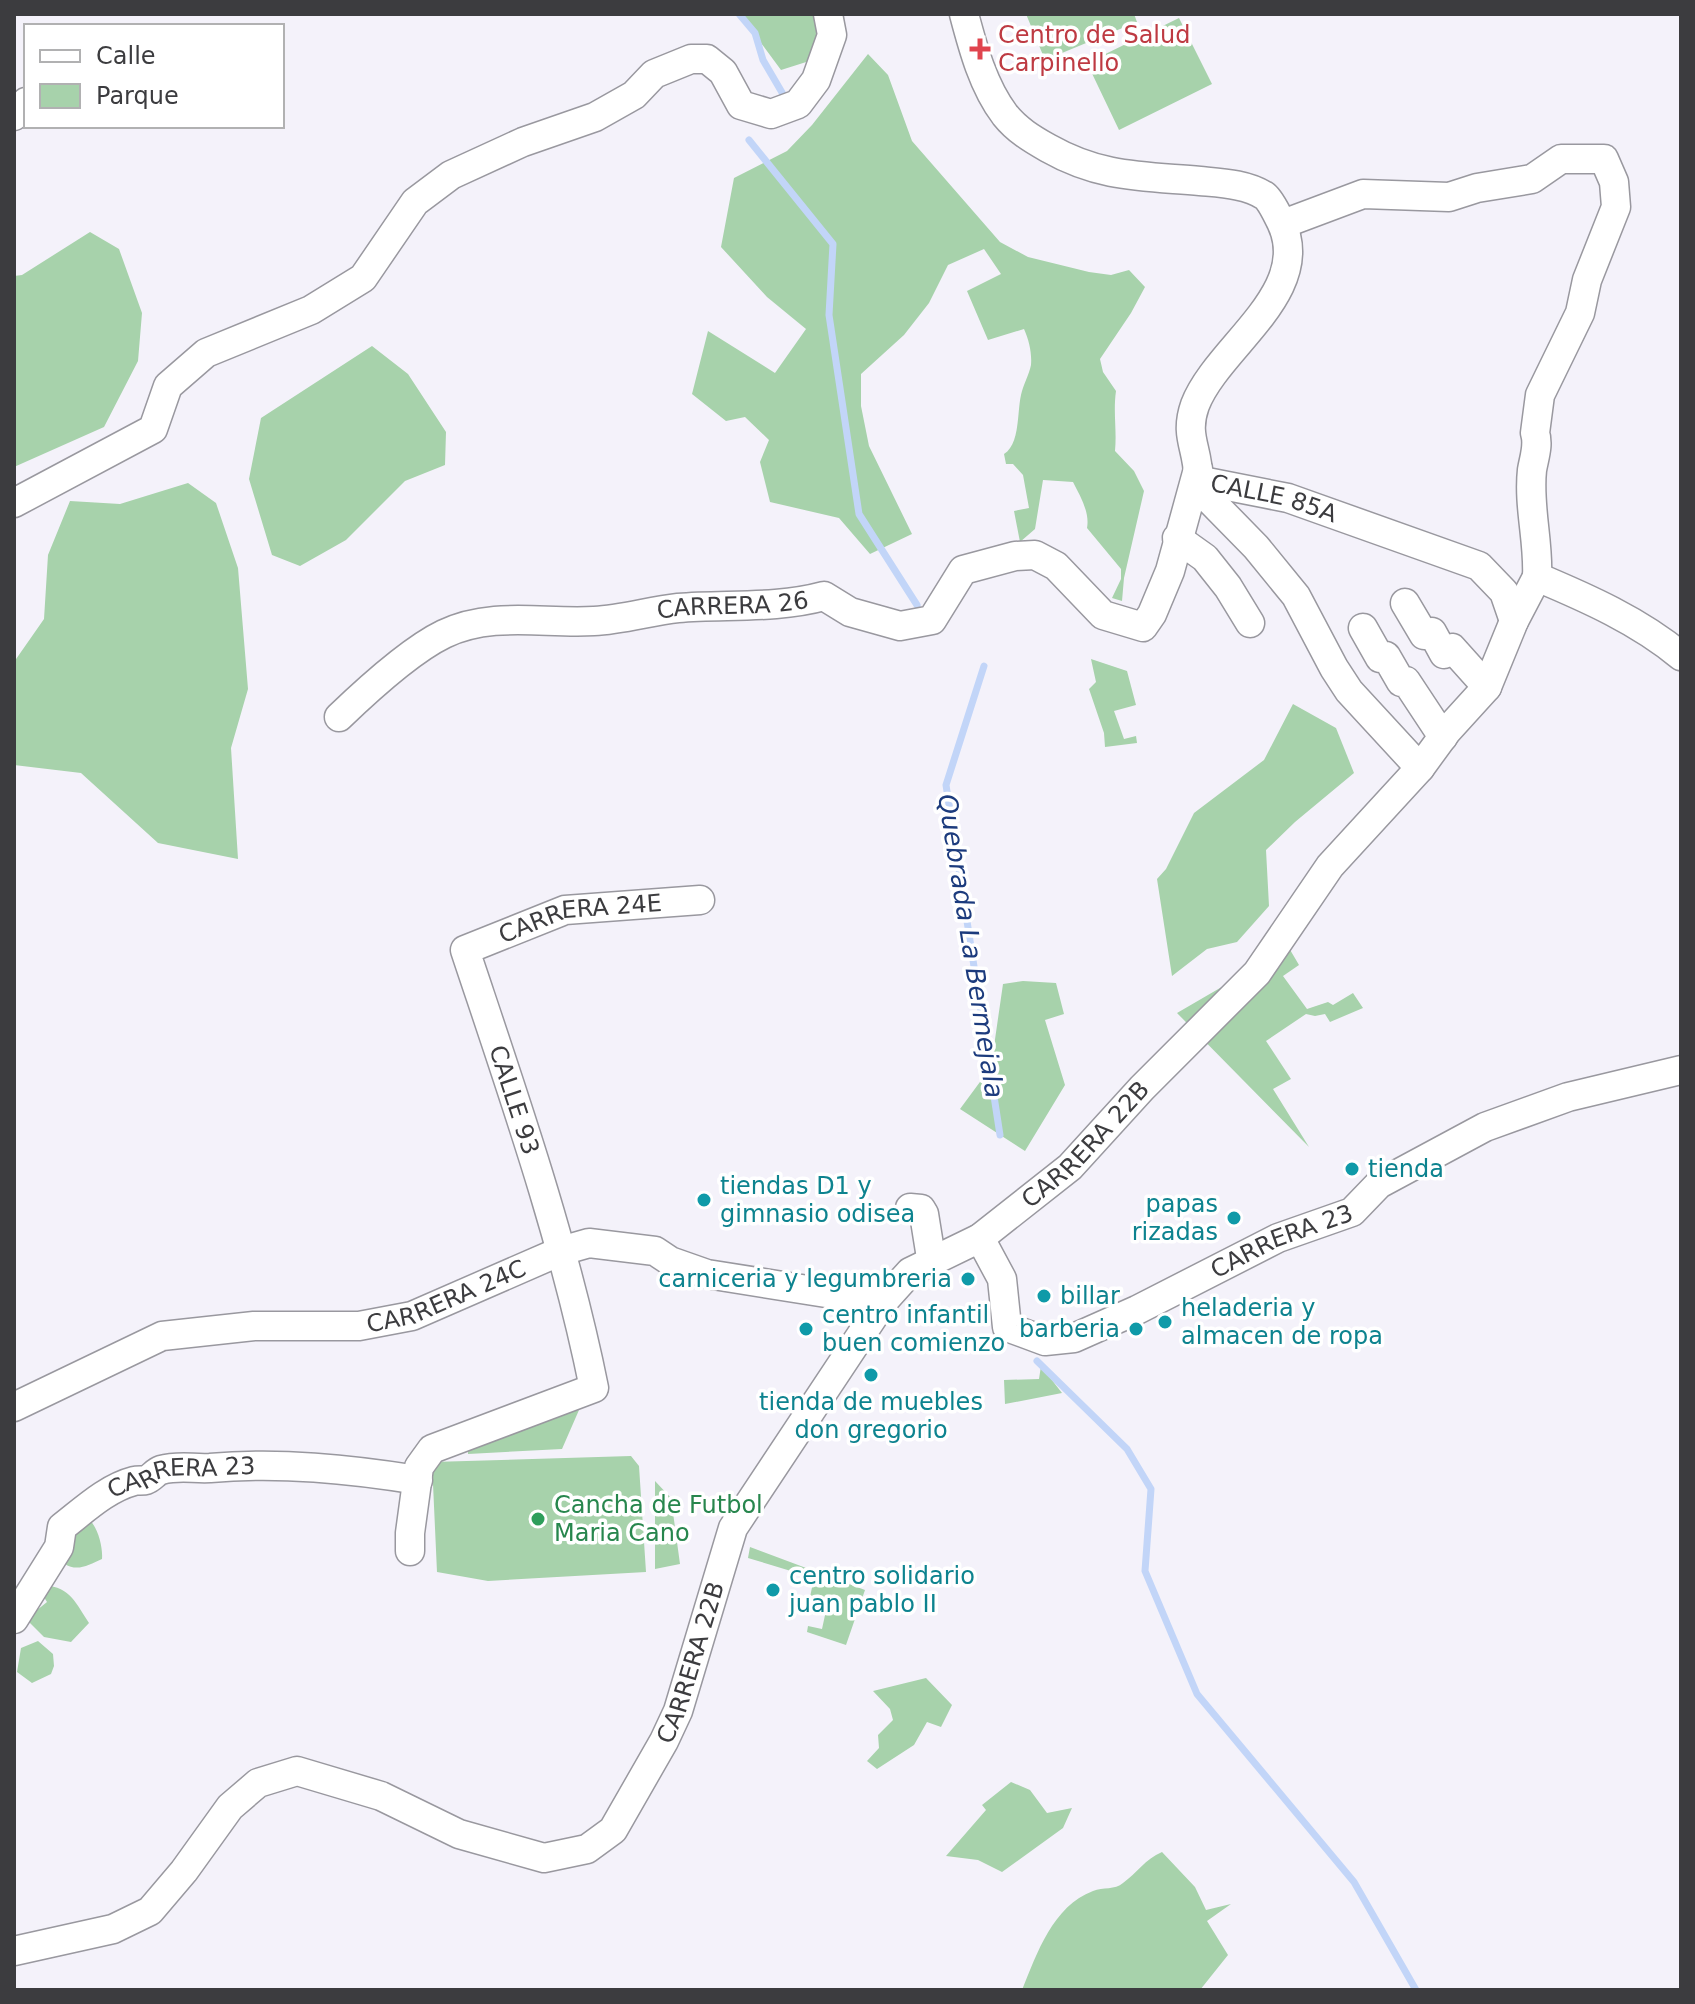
<svg xmlns="http://www.w3.org/2000/svg" width="1695" height="2004" font-family="'DejaVu Sans',sans-serif">
<rect width="100%" height="100%" fill="#f4f2fa"/>
<path fill="#a7d2ab" d="M736 14H817L822 57 781 70 741 16Z
M1026 14H1134L1137 22 1045 60Z
M1179 18 1212 84 1119 130 1087 63Z
M868 54 888 75 912 141 1000 242 1028 257 1089 272 1111 275 1129 270 1145 287 1131 313 1100 359 1103 372 1116 391C1113 412 1117 430 1115 451L1134 471 1144 491 1124 578 1122 601 1112 598 1121 579V569L1087 528C1090 512 1080 496 1073 482L1043 480 1035 529 1020 542 1014 511 1029 508 1023 475 1013 464H1006L1004 454C1020 444 1017 413 1021 395 1023 385 1029 375 1031 365 1032 353 1029 340 1024 329L988 340 967 291 1001 274 984 249 948 265 929 303 904 335 861 374V406L869 446 912 534 870 554 839 518 770 502 760 462 769 440 745 417 726 421 692 394 708 331 775 373 806 329 767 297 721 247 734 178 787 151 812 125Z
M90 232 119 249 142 313 138 361 104 427 14 467V276L22 275Z
M372 346 408 374 446 432 445 465 405 481 346 540 300 566 272 555 249 479 261 418Z
M188 483 216 503 238 568 248 689 231 748 238 859 158 843 81 773 14 765V662L44 619 48 555 70 501 120 504Z
M1091 659 1127 671 1136 705 1114 711 1124 739 1136 736 1137 743 1105 747 1104 733 1089 689 1096 682Z
M1293 704 1336 728 1354 773 1295 822 1266 850 1269 906 1237 942 1207 949 1172 976 1157 879 1166 869 1194 813 1264 760Z
M1289 948 1299 965 1283 976 1307 1009 1328 1002 1333 1005 1353 993 1363 1008 1330 1022 1325 1014 1315 1016 1306 1014 1266 1041 1291 1079 1273 1089 1309 1147 1177 1013Z
M1023 981 1056 983 1064 1014 1045 1020 1065 1085 1025 1151 960 1109 991 1067 1003 984Z
M1041 1366 1062 1393 1005 1404 1004 1380 1039 1379Z
M579 1410 562 1449 468 1454V1441Z
M631 1456 639 1466 646 1572 488 1581 437 1572 432 1462Z
M655 1481 671 1498 680 1564 655 1569Z
M89 1519C98 1528 103 1547 102 1559 89 1565 77 1572 65 1564L61 1549Z
M750 1547 865 1590 846 1645 807 1632 808 1626 822 1629 827 1606 810 1597 814 1578 748 1558Z
M45 1586C70 1586 77 1605 89 1623L71 1642 44 1637 26 1619 47 1602 42 1594Z
M38 1641 53 1654 54 1666 51 1674 32 1683 17 1672 21 1648Z
M926 1678 952 1705 941 1727 927 1722 914 1745 877 1769 867 1761 879 1748 878 1735 893 1720 890 1709 873 1691Z
M1011 1782 1030 1790 1047 1813 1072 1808 1063 1828 1002 1872 978 1860 946 1856 986 1810 982 1805Z
M1162 1852 1195 1887 1206 1910 1231 1904 1207 1921 1228 1955 1200 1990H1022C1037 1953 1053 1906 1093 1891 1103 1887 1115 1890 1123 1883 1137 1873 1145 1859 1162 1852Z"/>
<g fill="none" stroke-linecap="round" stroke-linejoin="round">
<path stroke="#c2d5f8" stroke-width="7" d="M739 14 755 33 763 60 787 101
M749 140 833 244 829 315 859 514 917 605
M984 666 946 785 1000 1135
M1037 1361 1127 1449 1151 1489 1145 1571 1197 1694 1354 1882 1416 1990"/>
<defs>
<g id="minor">
<path id="s1" d="M964 14C973 48 983 86 1005 115 1017 130 1032 139 1048 148 1101 178 1142 176 1200 181 1221 183 1247 184 1265 196 1271 201 1277 214 1281 222 1315 292 1217 347 1195 405 1184 436 1198 448 1198 476L1207 482 1288 498 1479 566 1504 592 1514 621"/>
<path d="M14 116 26 102"/>
<path d="M1283 224 1363 194 1449 197 1477 188 1532 179 1561 159H1604L1614 182 1616 207 1587 280 1580 313 1540 395 1535 433C1539 445 1534 458 1532 470 1528 506 1539 542 1537 577"/>
<path d="M1198 476 1207 497 1256 547 1296 596 1334 668 1349 691 1420 768"/>
<path d="M14 503 153 429 168 386 206 353 311 310 363 278 415 202 451 175 523 142 595 117 634 95 654 74 691 59H707L723 72 741 105 771 114 798 104 816 80 832 35 828 14"/>
<path d="M1177 538 1205 558 1228 587 1250 623"/>
<path d="M1405 603 1424 635 1432 632 1444 654 1452 648 1487 687"/>
<path d="M1363 628 1380 658 1386 656 1401 682 1406 681 1443 737"/>
<path id="s2" d="M339 717C365 692 411 650 444 634 492 611 543 624 594 621 622 620 650 611 678 608 727 604 776 609 824 596L850 612 900 626 932 620 963 570 1015 556 1035 555 1056 566 1103 615 1143 627 1152 614 1170 571 1198 469"/>
<path d="M910 1208 921 1209 924 1214 932 1264"/>
<path id="s3" d="M980 1238 1002 1279 1007 1327 1045 1341 1074 1338 1137 1310 1278 1238 1352 1212 1379 1184 1485 1127 1568 1097 1681 1070"/>
<path id="s4" d="M14 1407 162 1336 254 1326H359L412 1316 561 1251 589 1243 655 1251 670 1261 707 1274 883 1302"/>
<path id="s5" d="M410 1551V1533L419 1467 432 1449 594 1388C564 1239 513 1094 465 950L565 910 700 900"/>
<path id="s6" d="M14 1619 59 1547 62 1527C84 1510 107 1488 134 1481 138 1480 143 1481 146 1480 152 1478 155 1472 161 1470 179 1465 193 1469 210 1468 280 1462 349 1469 418 1480"/>
<path id="s7" d="M14 1951 113 1929 150 1911 184 1871 230 1807 258 1783 297 1771 381 1796 459 1834 544 1858 587 1849 613 1830 664 1741 678 1711 733 1528 883 1302 910 1272 980 1238 1070 1167 1142 1088 1257 973 1330 866 1420 768 1447 731 1487 687 1514 621 1537 577C1587 598 1639 621 1681 656"/>
</g>
</defs>
<use href="#minor" stroke="#99989f" stroke-width="31"/>
<use href="#minor" stroke="#fff" stroke-width="28"/>
</g>
<path fill="#e0444e" stroke="#fff" stroke-width="3" d="M976 37h8v8h8v8h-8v8h-8v-8h-8v-8h8z"/>
<g fill="#0f9aa8" stroke="#fff" stroke-width="3">
<circle cx="1352" cy="1169" r="8"/>
<circle cx="704" cy="1200" r="8"/>
<circle cx="1234" cy="1218" r="8"/>
<circle cx="968" cy="1279" r="8"/>
<circle cx="1044" cy="1296" r="8"/>
<circle cx="1165" cy="1322" r="8"/>
<circle cx="806" cy="1329" r="8"/>
<circle cx="1136" cy="1329" r="8"/>
<circle cx="871" cy="1375" r="8"/>
<circle cx="773" cy="1590" r="8"/>
</g>
<circle fill="#2e9e5b" stroke="#fff" stroke-width="3" cx="538" cy="1519" r="8"/>
<g text-anchor="middle" dominant-baseline="central" stroke-width="7" stroke-linejoin="round" paint-order="stroke">
<g font-size="24" fill="#be3a42" stroke="#fff" text-anchor="start">
<text x="998" y="35">Centro de Salud<tspan x="998" dy="28">Carpinello</tspan></text>
</g>
<g font-size="24" fill="#3c3c3f" stroke="#fff">
<text stroke="none"><textPath href="#s1" startOffset="784">CALLE 85A</textPath></text>
<text stroke="none"><textPath href="#s2" startOffset="426">CARRERA 26</textPath></text>
<text stroke="none"><textPath href="#s5" startOffset="858">CARRERA 24E</textPath></text>
<text transform="translate(514 1100) rotate(72)">CALLE 93</text>
<text stroke="none"><textPath href="#s7" startOffset="1548">CARRERA 22B</textPath></text>
<text stroke="none"><textPath href="#s3" startOffset="394">CARRERA 23</textPath></text>
<text stroke="none"><textPath href="#s4" startOffset="454">CARRERA 24C</textPath></text>
<text stroke="none"><textPath href="#s6" startOffset="240">CARRERA 23</textPath></text>
<text stroke="none"><textPath href="#s7" startOffset="876">CARRERA 22B</textPath></text>
</g>
<g font-size="24" fill="#0d838f" stroke="#fff" text-anchor="start">
<text x="1368" y="1169">tienda</text>
<text x="720" y="1186">tiendas D1 y<tspan x="720" dy="28">gimnasio odisea</tspan></text>
<text x="1218" y="1204" text-anchor="end">papas<tspan x="1218" dy="28">rizadas</tspan></text>
<text x="952" y="1279" text-anchor="end">carniceria y legumbreria</text>
<text x="1060" y="1296">billar</text>
<text x="1181" y="1308">heladeria y<tspan x="1181" dy="28">almacen de ropa</tspan></text>
<text x="822" y="1315">centro infantil<tspan x="822" dy="28">buen comienzo</tspan></text>
<text x="1120" y="1329" text-anchor="end">barberia</text>
<text x="871" y="1402" text-anchor="middle">tienda de muebles<tspan x="871" dy="28">don gregorio</tspan></text>
<text x="789" y="1576">centro solidario<tspan x="789" dy="28">juan pablo II</tspan></text>
</g>
<g font-size="24" fill="#27864d" stroke="#fff" text-anchor="start">
<text x="554" y="1505">Cancha de Futbol<tspan x="554" dy="28">Maria Cano</tspan></text>
</g>
<g font-size="26" font-style="italic" fill="#1c3b7d" stroke="#fff">
<text transform="translate(971 946) rotate(81)">Quebrada La Bermejala</text>
</g>
</g>
<rect width="1695" height="2004" fill="none" stroke="#3c3c3f" stroke-width="32"/>
<rect x="24" y="24" width="260" height="104" fill="#ffffff" stroke="#b1b1b2" stroke-width="2"/>
<rect x="40" y="50" width="40" height="12" fill="#ffffff" stroke="#b1b1b2" stroke-width="2"/>
<text x="96" y="64" font-size="24" fill="#3c3c3f">Calle</text>
<rect x="40" y="84" width="40" height="24" fill="#a7d2ab" stroke="#b1b1b2" stroke-width="2"/>
<text x="96" y="104" font-size="24" fill="#3c3c3f">Parque</text>
</svg>
